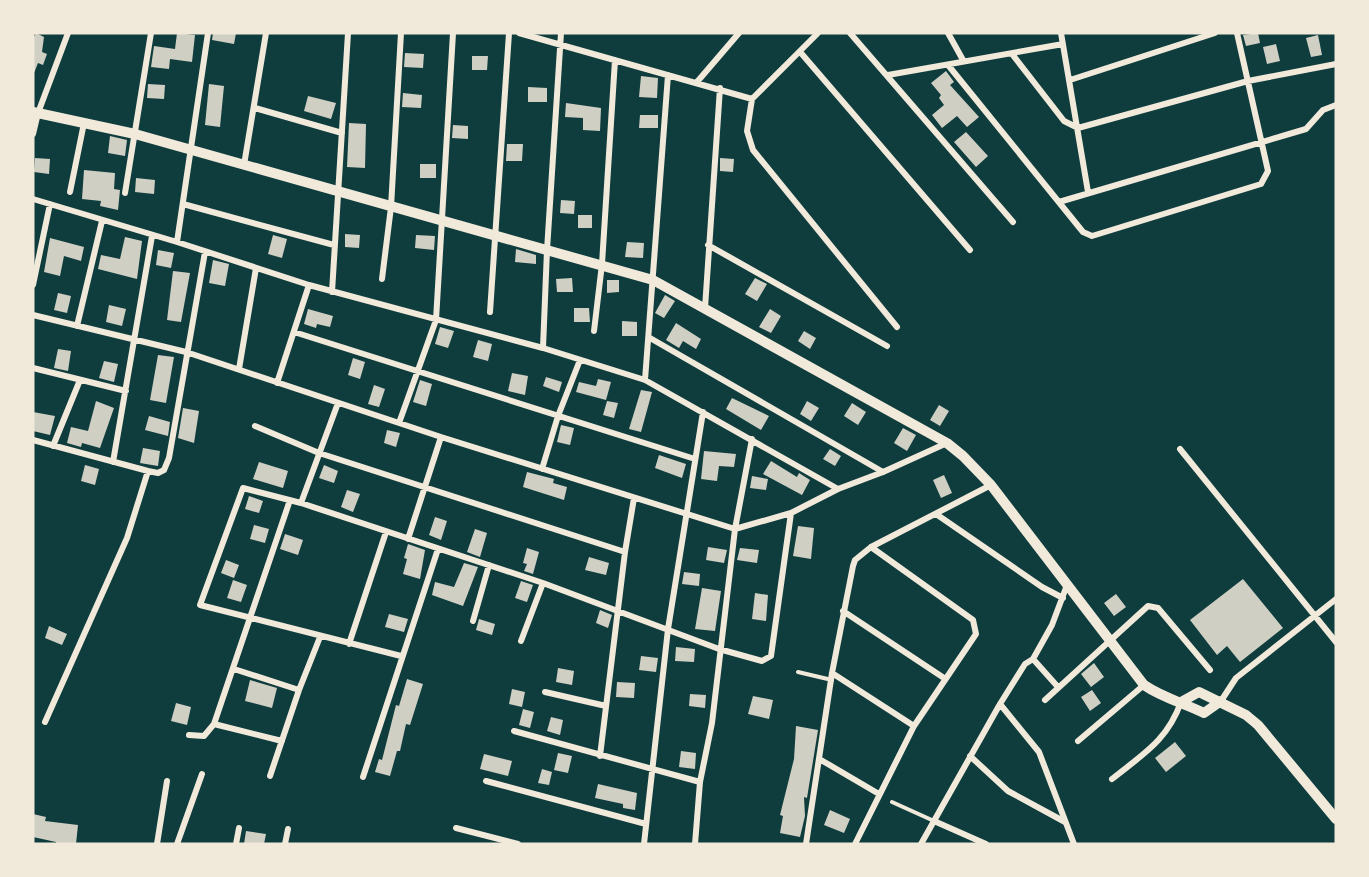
<svg xmlns="http://www.w3.org/2000/svg" width="1369" height="877" font-family="'Zilla Slab',serif">
<rect width="100%" height="100%" fill="#0f3d3e"/>
<path fill="#cfcfc3" d="M36 33 44 37 42 52 47 54 43 65 38 63 34 73 33 39Z
M177 33 195 35 192 62 170 59 169 69 151 67 154 46 175 49Z
M213 33H236L234 44 212 40Z
M1258 33 1260 43 1246 46 1243 35Z
M1318 35 1322 55 1311 57 1306 38Z
M1276 44 1280 61 1267 64 1263 47Z
M405 53 424 54 423 68 404 67Z
M472 56H488L487 70H472Z
M946 71 954 82 950 85 979 117 967 127 957 116 942 128 932 115 944 105 939 98 941 95 931 83Z
M641 76 658 78 657 98 639 97Z
M148 84 165 85 164 99 147 98Z
M209 84 224 86 220 127 205 125Z
M528 87 547 88V102H528Z
M403 93 422 95 421 108 402 107Z
M308 96 336 103 331 119 304 111Z
M566 103 601 108 600 131 583 130V118L565 117Z
M640 115H658V128H639Z
M349 123 366 124 365 168 347 167Z
M453 125 468 126V139L452 138Z
M966 132 988 156 976 167 954 142Z
M110 136 127 140 125 156 108 153Z
M507 144H523L522 161H506Z
M35 158 50 159 49 174 34 172Z
M720 158 734 159 733 172 720 171Z
M420 164H436V178H420Z
M84 170 115 173 114 189 120 190 118 210 100 206 101 201 82 199Z
M136 178 155 180 154 194 135 192Z
M561 200 575 201 574 214 560 213Z
M578 215H592V228H578Z
M345 234 360 235 359 248 345 247Z
M273 235 287 239 282 258 268 254Z
M416 235 435 236 434 250 415 248Z
M125 237 142 241 137 279 98 269 101 255 120 259Z
M50 238 84 247 81 261 64 256 60 276 44 272Z
M627 242 644 243 643 258 625 257Z
M516 249 536 255V264L515 262Z
M158 250 174 253 171 268 156 265Z
M213 260 229 264 225 286 209 283Z
M173 271 190 273 181 322 167 320Z
M572 278 573 292H557L556 279Z
M755 278 767 284 757 301 745 294Z
M607 280H619V292L607 293Z
M58 293 71 296 67 313 54 310Z
M665 295 675 301 664 318 655 313Z
M109 305 126 309 122 326 106 322Z
M574 308H589L590 322H574Z
M308 309 333 316 330 327 317 324 316 328 304 324Z
M770 309 781 316 771 333 759 327Z
M622 321 637 322V336H622Z
M676 323 701 339 696 349 683 341 679 348 666 340Z
M440 327 454 331 448 348 435 344Z
M804 331 816 338 810 349 798 341Z
M478 340 492 344 488 361 473 357Z
M58 349 71 351 68 371 54 368Z
M158 355 174 357 166 403 150 400Z
M353 358 365 362 360 379 348 375Z
M104 361 118 364 114 382 99 378Z
M512 373 528 376 525 395 508 391Z
M546 377 562 382 559 392 543 386Z
M598 379 611 382 606 400 576 392 579 382 596 386Z
M420 380 432 384 426 406 413 402Z
M374 385 385 389 379 407 368 404Z
M641 390 652 392 641 432 629 429Z
M732 398 769 416 761 430 726 409Z
M96 401 114 408 100 448 82 443 81 447 67 443 71 427 88 431Z
M607 401 618 403 614 418 603 415Z
M807 401 819 408 811 421 800 414Z
M852 403 866 412 858 425 844 416Z
M939 405 949 411 940 426 930 420Z
M183 408 199 411 194 443 178 438Z
M33 412 55 416 50 435 33 431Z
M149 416 170 422 168 436 145 430Z
M561 425 574 428 570 445 557 442Z
M903 428 916 435 907 451 894 443Z
M387 430 400 433 396 447 384 443Z
M143 448 160 451 158 466 140 463Z
M830 449 841 456 835 466 823 459Z
M704 451 736 454 734 467 719 466 717 481 701 479Z
M659 455 686 464 682 478 655 468Z
M771 461 797 477 799 473 810 480 802 495 763 474Z
M259 462 288 471 283 488 253 479Z
M85 465 99 469 95 485 81 481Z
M324 465 338 471 334 483 319 478Z
M527 472 554 479 553 483 567 487 564 500 523 487Z
M944 475 952 493 941 498 933 480Z
M752 476 768 479 766 490 750 488Z
M347 490 360 494 353 512 341 507Z
M249 496 263 501 259 513 245 509Z
M435 517 447 521 441 540 429 535Z
M254 525 269 529 265 543 250 539Z
M798 526 814 528 811 559 793 556Z
M475 529 487 533 480 557 467 552Z
M285 534 303 540 298 555 280 549Z
M408 544 425 550 420 579 403 574 407 559 404 558Z
M708 547 727 550 724 563 706 560Z
M527 548 539 552 533 574 524 571 527 564 523 563Z
M740 548 759 550 757 563 737 560Z
M589 557 609 563 606 575 585 570Z
M226 560 239 565 234 578 221 573Z
M464 563 478 567 463 606 432 595 435 582 454 587Z
M684 572 700 574 699 586 682 584Z
M1243 579 1283 628 1240 662 1227 646 1217 655 1190 620Z
M233 580 247 585 241 602 227 598Z
M521 581 533 585 527 602 515 598Z
M702 588 721 591 715 631 695 629Z
M755 593 768 595 766 621 752 619Z
M1116 594 1126 607 1114 616 1104 603Z
M600 610 612 615 608 628 596 623Z
M389 614 408 619 404 632 385 627Z
M479 619 495 624 492 635 476 630Z
M49 626 67 634 62 645 45 638Z
M676 647 695 649 694 662 675 661Z
M641 656 658 658 656 672 639 670Z
M1094 663 1104 677 1091 687 1081 674Z
M558 668 574 671 572 685 556 682Z
M407 679 423 684 410 725 406 724 400 751H397L390 776 375 772 379 759 382 760 396 705 399 706Z
M250 680 277 688 272 708 245 701Z
M617 682 635 683 634 698 616 697Z
M512 689 525 692 522 707 509 704Z
M1092 690 1101 703 1090 711 1081 697Z
M690 694 706 695 705 708 689 706Z
M753 696 773 700 769 719 748 714Z
M176 703 191 707 187 725 171 721Z
M523 709 534 712 530 728 519 725Z
M551 717 563 720 560 735 547 731Z
M796 726 818 730 807 798 804 797 805 816 800 837 780 833 783 816 780 815 794 759Z
M1175 742 1186 756 1166 772 1155 758Z
M681 751 696 753 695 769 679 767Z
M558 753 572 756 568 773 554 770Z
M484 754 512 761 508 776 480 769Z
M542 769 552 772 549 785 538 783Z
M598 784 637 793 635 810 623 808V804L595 798Z
M830 810 850 819 844 833 824 825Z
M33 814 46 817 45 821 78 825 76 844H56V842L33 837Z
M246 831 266 834 264 844H244Z"/>
<g fill="none" stroke-linecap="round" stroke-linejoin="round">
<path stroke="#f1e9da" stroke-width="4" d="M798 672 832 680
M892 802 934 821"/>
<path stroke="#f1e9da" stroke-width="6" d="M519 33 752 99 818 33
M850 33 1013 222
M948 33 963 60
M1061 33 1088 192
M801 53 970 250
M1012 54 1064 121 1078 128 1248 81 1336 64
M948 65 1083 232 1092 236 1261 184 1268 171 1237 33
M888 75 1063 44
M1070 80 1215 33
M697 82 739 33
M752 99 747 131 753 150 897 327
M255 108 342 133
M33 134 38 113 68 33
M244 165 266 33
M70 192 84 123
M125 193 151 33
M33 199 177 242 309 285 543 348 645 380 838 489
M1059 202 1306 129 1323 110 1336 105
M183 204 334 245
M177 242 208 33
M708 245 887 346
M382 279 391 207 401 33
M33 285 50 204
M332 292 348 33
M705 308 720 88
M490 312 509 33
M33 315 186 352 441 437 735 529 791 513 838 489 883 472 947 443
M77 326 102 221
M594 331 602 264 615 60
M294 332 695 459
M650 338 883 472
M543 348 547 250 561 33
M33 368 126 391
M239 369 256 268
M645 380 668 75
M277 383 309 285
M399 423 436 320 453 33
M255 426 319 453 625 552
M33 440 148 471 158 473 164 470 169 458 205 252
M53 446 80 380
M1180 449 1336 642
M113 462 152 236
M542 469 558 416 580 360
M301 503 338 403
M936 514 1042 587 1063 598
M408 539 441 437
M843 611 944 678
M473 621 489 565
M521 641 543 583
M349 644 386 532
M401 656 200 605 243 488 301 503 543 583 719 649 762 661 771 656 791 513
M1033 659 1058 687
M234 669 299 690
M832 673 914 726
M545 692 606 706
M1045 700 1148 606 1158 608 1210 670
M1221 701 1236 678 1336 599
M1000 704 1039 752 1074 844
M45 722 127 538 148 471
M514 731 700 782
M189 735 204 736 214 724
M282 741 214 724 290 500
M1078 741 1144 685
M600 756 625 552 634 498
M970 756 1008 791 1065 822
M821 760 879 794
M270 776 299 690 320 637
M363 777 438 549
M1112 779C1143 754 1167 741 1181 702
M486 781 646 824
M934 821 986 844
M456 828 518 844
M157 844 167 781
M177 844 202 774
M236 844 239 828
M285 844 288 829
M644 844 668 629 703 412
M695 844 700 782 712 723 735 529 752 439
M806 844 832 673 853 566 855 560 871 547 991 485
M855 844 914 726 976 634 973 620 871 547
M921 844 1000 704 1025 664 1033 659 1052 625 1067 585"/>
<path stroke="#f1e9da" stroke-width="10" d="M33 112 135 134 653 280 947 443 963 456 991 485 1144 685C1163 698 1184 703 1204 713L1221 701
M1181 702 1199 692 1246 715 1258 725 1336 819"/>
</g>
<rect width="1369" height="877" fill="none" stroke="#f1e9da" stroke-width="69"/>
</svg>
